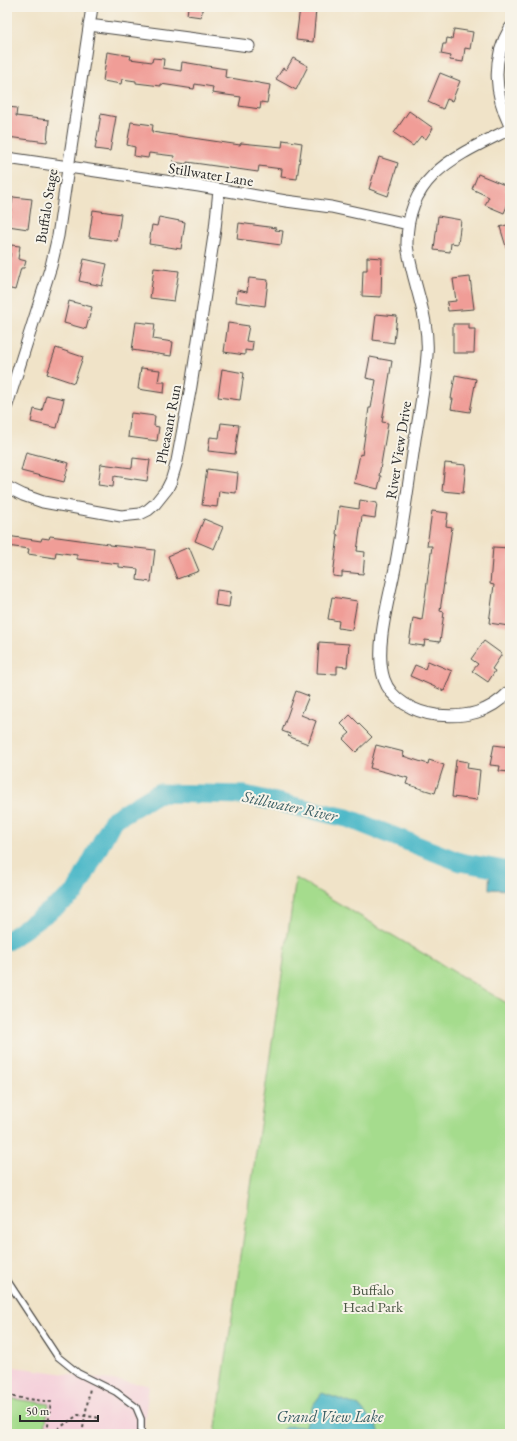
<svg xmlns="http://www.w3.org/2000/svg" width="517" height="1441" font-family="'EB Garamond',serif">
<rect width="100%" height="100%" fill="#f7f3e8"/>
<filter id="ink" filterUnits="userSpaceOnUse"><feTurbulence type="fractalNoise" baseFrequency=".025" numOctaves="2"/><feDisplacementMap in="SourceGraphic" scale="8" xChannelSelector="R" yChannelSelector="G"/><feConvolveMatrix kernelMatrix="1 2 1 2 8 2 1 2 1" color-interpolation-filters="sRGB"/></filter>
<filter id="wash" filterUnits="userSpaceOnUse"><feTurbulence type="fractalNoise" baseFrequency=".012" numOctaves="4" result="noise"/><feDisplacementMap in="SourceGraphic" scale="16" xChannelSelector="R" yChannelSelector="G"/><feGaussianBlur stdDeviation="0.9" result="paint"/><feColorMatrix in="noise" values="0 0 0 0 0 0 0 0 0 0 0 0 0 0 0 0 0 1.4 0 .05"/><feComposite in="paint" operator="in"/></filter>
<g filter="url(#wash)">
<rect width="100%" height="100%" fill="#f0e3c8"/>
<path fill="#f5cfda" d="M7 1366 149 1385 143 1434H7Z"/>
<path fill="#a5dc8d" stroke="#68845c" d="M296 878 510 1005V1434H215Z
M7 1398 49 1404 44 1434H7Z"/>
<path fill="#4cb8c8" stroke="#3c727a" d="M490 861 510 864V890L489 889Z
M322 1393 359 1406 371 1420 377 1425 380 1434H278C286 1424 292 1426 304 1427L313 1405Z"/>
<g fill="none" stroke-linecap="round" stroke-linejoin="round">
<path stroke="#4cb8c8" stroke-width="19" d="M7 941 75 893 113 820 158 793 245 795 347 818 460 862 510 871"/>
</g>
<g id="blocks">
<path fill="#f09d97" d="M188 7H203L201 17 187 15Z
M300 7 316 9 313 42 296 40Z
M454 29 473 32 470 49 465 48 463 62 450 60 451 56 441 54 443 44H446L447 38 452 39Z
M107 52 131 56 130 59 152 62 153 58 164 59 163 68 181 71 182 62 226 69 225 77 270 85 267 103 261 102 260 109 239 106 241 97 212 93 213 87 195 84 194 89 161 84V86L136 83V81L122 79 121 84 103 81Z
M293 58 308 66 296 90 276 79 283 68 286 70Z
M440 73 460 81 452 101 447 99 443 109 428 102Z
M7 107 17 108 16 116 49 120 47 142 7 137Z
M409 111 433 128 426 139 421 136 413 146 394 133Z
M101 114 116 117 110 151 95 149Z
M131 122 153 125 152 132 240 145 241 143 282 147 283 140 302 143 297 179 281 177 282 169 259 166 258 172 187 162V164L173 162 174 156 149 153 148 158 134 156 135 147 127 145Z
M379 157 398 163 388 196 369 189Z
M478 174 507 186 505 190 510 192V199L504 213 485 205 489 197 472 189Z
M13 197 32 199 28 229 8 226Z
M93 210 121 214 117 241 89 237Z
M438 216 461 220 458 244 451 243 450 252 434 250Z
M159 217 185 222 181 249 149 244 152 225 157 226Z
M239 223 276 228 275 230 283 231 281 245 237 239Z
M510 224V253H508L500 227Z
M11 245 20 246 18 259 26 261 24 268H21L15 290 7 288V256L10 257Z
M367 257 382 258 381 297 362 296 363 270H367Z
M84 259 107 264 102 286 79 281Z
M154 268 179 271 174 301 150 298Z
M470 277 474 309 448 311 447 302 456 301 453 279Z
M249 278 268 280 265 306 236 302 237 290 247 292Z
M69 301 92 307 86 329 64 323Z
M376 314 397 316 394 343 373 340Z
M136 322 155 324 153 339 173 342 171 356 132 350Z
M228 323 249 326 246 341 253 342 252 351 245 350V355L224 352Z
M453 324H469V329H475L474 353H453Z
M56 348 83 357 74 383 47 374Z
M370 357 392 361 382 422 388 423 379 476H381L378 489 354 483 360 454 362 455 369 408H371L376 380 366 378Z
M141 368 160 370 158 382H165L164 393 138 389Z
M222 369 244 373 240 400 218 397Z
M455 375 476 379 470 412 451 409 453 399H451Z
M46 395 64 399 57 428 31 422 34 409 42 411Z
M131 413 155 416 154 426 159 427 157 441 128 437Z
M221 423 239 425 235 454 208 451 210 437 219 438Z
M26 452 69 463 64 482 21 471Z
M133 458 150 460 147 481 114 476 113 487 98 485 101 464 132 468Z
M445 463 466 465 463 493 442 491Z
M207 469 238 473 236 493 219 491 217 507 202 505Z
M360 500 377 503 375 518 362 516 357 551 365 552 363 574 342 572V577L333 576 338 535 336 534 339 506 359 509Z
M432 511 448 513 446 526 452 527 440 611 444 612 440 642 425 640 424 646 409 644 413 618 422 620 432 546H427Z
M204 519 223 527 214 549 195 541Z
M7 536 41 541 42 538 49 539 50 536 109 544V545L155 550 151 582 137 580 138 569 119 567V564L77 559V555L56 552 55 558 28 554 29 549 7 546Z
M189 547 199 571 177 579 168 556Z
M493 547 510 548V616L509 626 489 623 494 585 490 584Z
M217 590 231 592 229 607 215 605Z
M332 597 357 601 352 630 338 628 339 621 328 619Z
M484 641 502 654 492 669 495 671 488 682 472 671 478 664 471 659Z
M319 642 349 644 347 667 337 666V674L317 673Z
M428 661 452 671 444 691 410 676 415 665 425 669Z
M296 691 309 696 301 715 316 721 308 744 288 736 290 734 282 731Z
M350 715 372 737 356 752 343 739 350 733 341 724Z
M376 745 404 752 403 756 428 764 429 760 444 765 435 793 406 784 408 778 370 768Z
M494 745 510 747V772L499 771 500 766 490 765Z
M456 760 468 762 467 768 480 770 477 800 452 797Z"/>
</g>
</g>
<g filter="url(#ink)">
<use href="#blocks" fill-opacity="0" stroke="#494743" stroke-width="1"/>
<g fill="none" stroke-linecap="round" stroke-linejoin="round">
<defs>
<path id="service" d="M7 1280 57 1356 78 1373 116 1392 136 1407 141 1419V1434"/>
<path id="minor" d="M89 25 249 46
M510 28C491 60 495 95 510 126
M510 129C456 156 406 175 407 245 412 282 430 318 427 355 425 383 420 411 415 439 409 482 403 525 395 568 389 599 374 649 384 679 391 700 414 712 436 715 466 718 489 713 510 691
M7 158 199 186 286 201 331 207 408 224
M7 405 51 266 58 236 92 7
M7 487 23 495 43 502 121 516 140 514 148 510 155 504 167 489 171 481 177 461 191 386 215 229 219 190"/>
</defs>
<use href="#service" stroke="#494743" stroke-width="8"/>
<use href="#minor" stroke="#494743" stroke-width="13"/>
<path stroke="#494743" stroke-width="2" stroke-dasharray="3 3" stroke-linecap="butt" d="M7 1396 51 1402 47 1434
M47 1433H52L78 1415 101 1418
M82 1434 90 1388"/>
<use href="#service" stroke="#fff" stroke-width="5.5"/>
<use href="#minor" stroke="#fff" stroke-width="11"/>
</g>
</g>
<g text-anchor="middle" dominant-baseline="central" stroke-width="4" stroke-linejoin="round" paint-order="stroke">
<g font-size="15" fill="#2b2b2b" stroke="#f7f3e8">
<text transform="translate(211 174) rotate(9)">Stillwater Lane</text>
<text transform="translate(46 206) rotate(-81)">Buffalo Stage</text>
<text transform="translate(168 424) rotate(-79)">Pheasant Run</text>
<text transform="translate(398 450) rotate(-81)">River View Drive</text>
</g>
<g font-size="15" fill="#4a5744" stroke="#f7f3e8">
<text x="373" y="1289">Buffalo<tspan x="373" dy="17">Head Park</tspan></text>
</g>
<g font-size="16" font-style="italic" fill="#375c62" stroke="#f7f3e8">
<text transform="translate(290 806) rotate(12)">Stillwater River</text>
<text x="330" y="1416">Grand View Lake</text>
</g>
</g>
<rect width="517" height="1441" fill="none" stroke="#f7f3e8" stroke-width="24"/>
<path d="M20 1415v6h78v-6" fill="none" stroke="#2b2b2b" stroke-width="2"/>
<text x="26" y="1415" font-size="12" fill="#2b2b2b" stroke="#f7f3e8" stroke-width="3" paint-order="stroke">50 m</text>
</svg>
